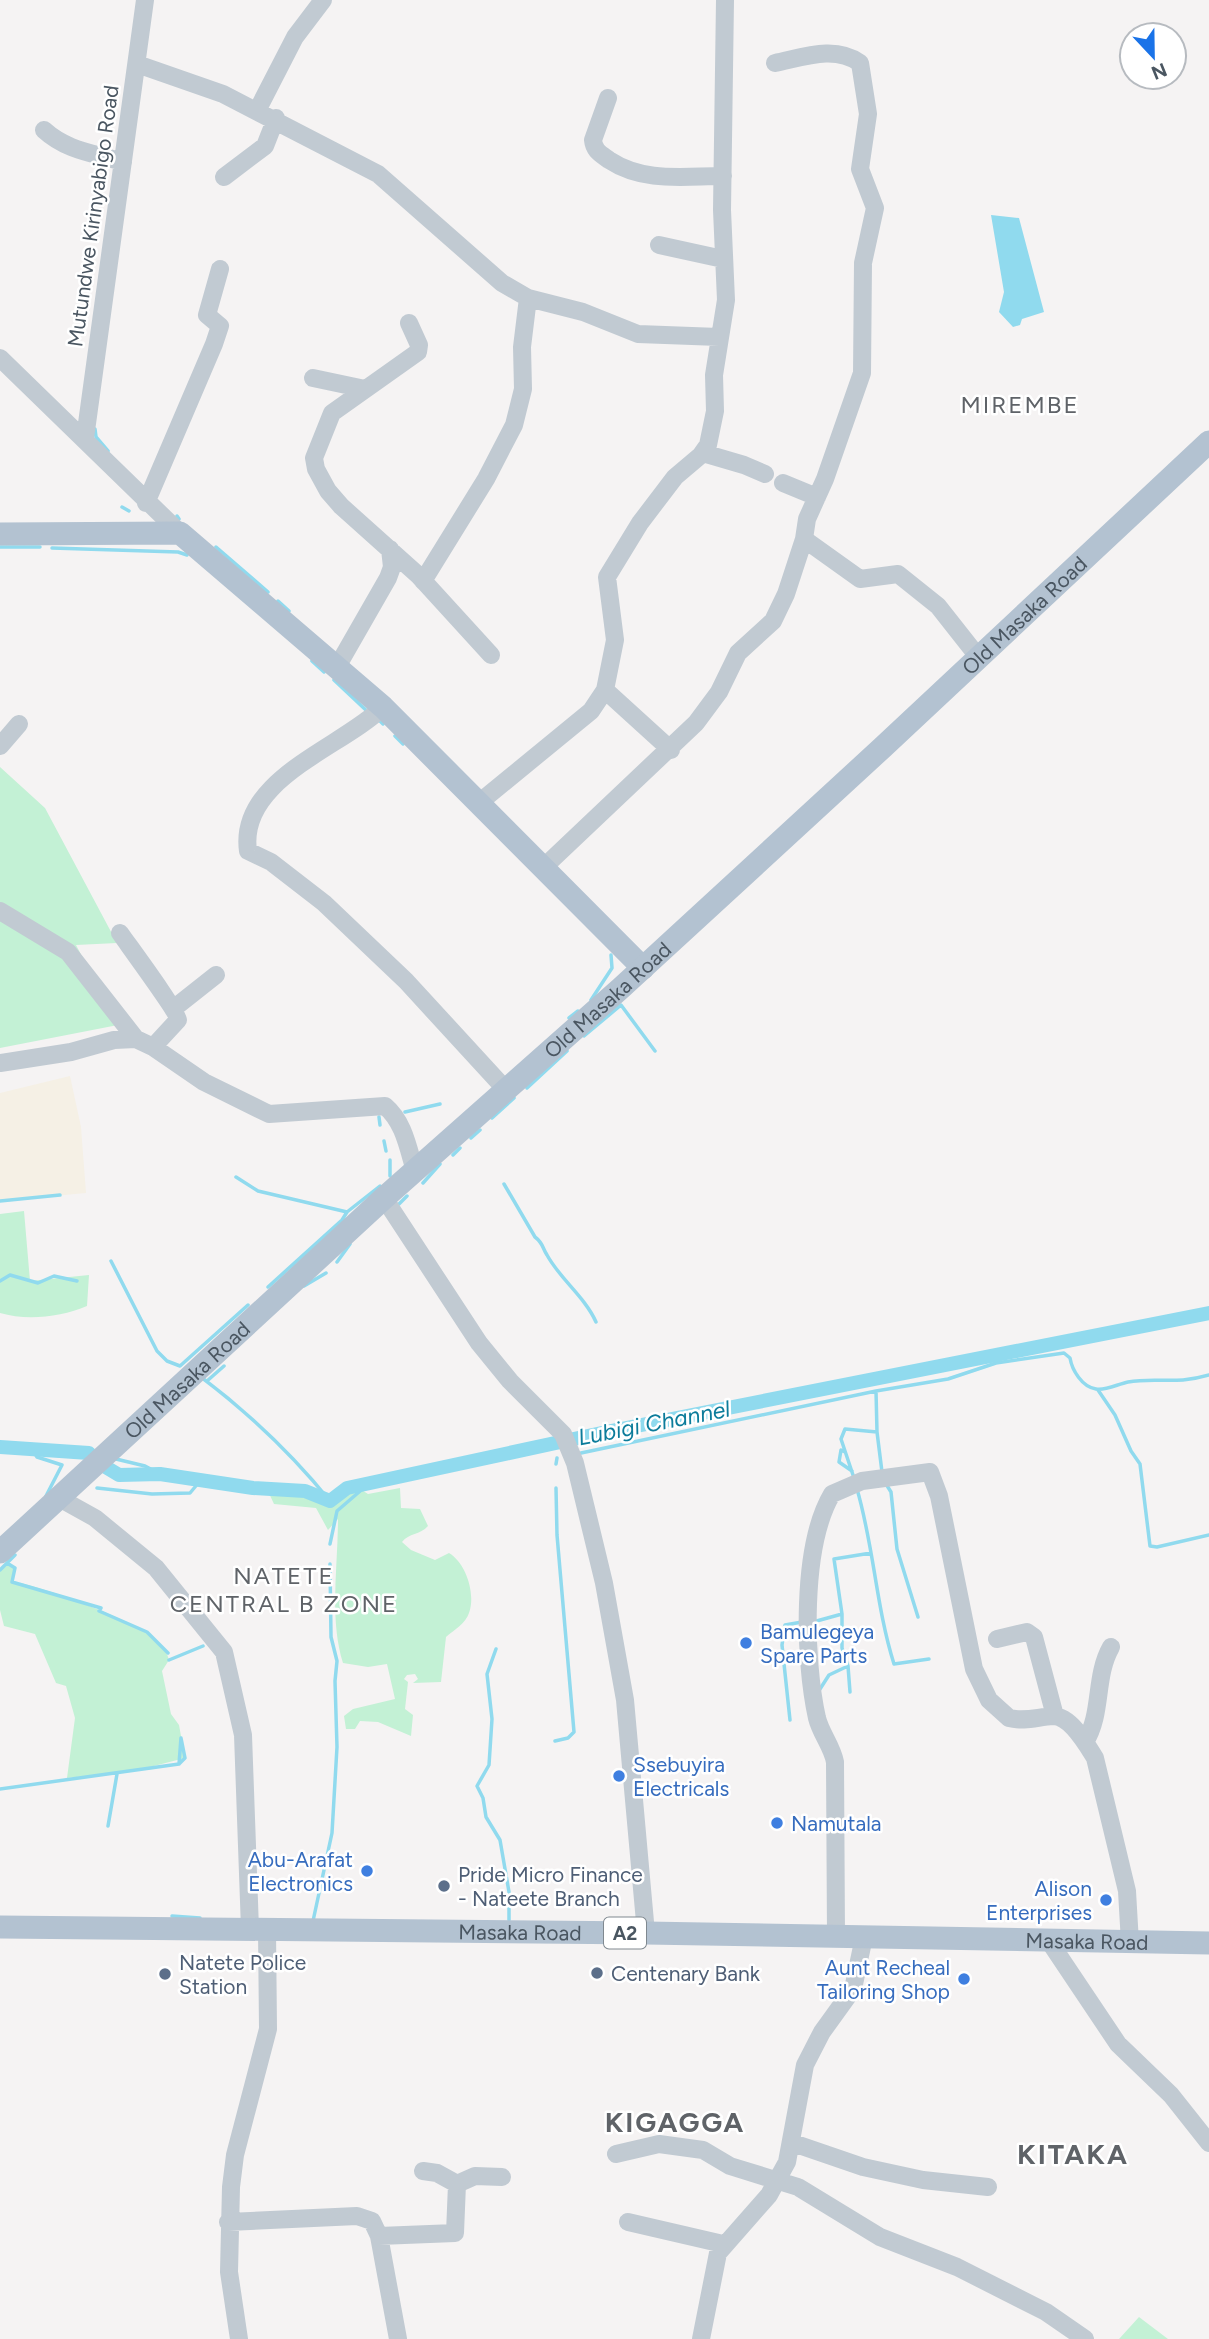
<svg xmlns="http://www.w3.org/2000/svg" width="1209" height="2339" font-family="Figtree,sans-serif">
<rect width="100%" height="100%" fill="#f5f3f3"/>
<path fill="#c3f1d5" d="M0 767 45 808 117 943 76 945 118 1025 0 1048Z
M24 1211 30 1281 89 1275 87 1306C61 1317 27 1321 0 1313V1214Z
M357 1487 368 1494 400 1488 401 1508 420 1509 428 1526C420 1535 409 1533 402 1542L411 1550 435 1560 449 1553C466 1563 476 1594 469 1613 466 1623 454 1630 446 1637L441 1682 413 1683 418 1679 415 1674 407 1675 404 1679 408 1682 405 1709 413 1715 411 1736 378 1722 360 1721 355 1729H346L344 1716 353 1709 395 1699 387 1664 368 1667 343 1663C329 1618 338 1566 338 1519L328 1530 316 1508 274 1504 267 1489 305 1491 330 1501 347 1488Z
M7 1563 15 1568 12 1582C35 1583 125 1618 145 1632 156 1638 166 1648 169 1660L162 1671 171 1714 179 1725 185 1758 150 1767 153 1769 67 1778 75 1718 66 1686 56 1683 35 1634 4 1626 0 1610V1570Z
M1139 2317 1168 2339H1119Z"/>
<path fill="#f5f0e5" d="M70 1076 81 1127 86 1193 0 1201V1093Z"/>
<path fill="#90daee" d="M991 215 1019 218 1044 312 1022 319 1020 325 1013 327 999 312 1004 292Z"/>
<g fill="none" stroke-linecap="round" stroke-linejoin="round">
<path stroke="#90daee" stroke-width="3.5" d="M95 429 96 437 108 451
M122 507 129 511
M177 516 179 519
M0 547H40
M216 547 268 592
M52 548 178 552 187 555
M278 601 289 611
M312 661 324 672
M334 680 368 712
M378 719 383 724
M395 736 403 744
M591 1000 612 968 611 955
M569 1018 578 1011
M584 1036 621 1005 655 1051
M527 1088 567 1051
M405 1112 440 1104
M379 1117 380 1125
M492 1118 514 1098
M471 1138 480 1130
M384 1141 386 1151
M453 1155 460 1148
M390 1176V1160
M236 1177 258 1191 347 1212 380 1186
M423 1183 440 1164
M504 1184 535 1237C543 1243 542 1247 547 1255 560 1279 585 1297 596 1322
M0 1201 60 1195
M399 1204 407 1196
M111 1261 157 1351 167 1361 180 1366 248 1305
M337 1262 350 1244
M0 1281 10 1275 38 1283 54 1276 77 1281
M304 1286 326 1273
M268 1287 342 1220 347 1212
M201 1377C250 1414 292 1454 330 1501
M207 1381 224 1366
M1098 1390 1115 1415 1131 1451 1140 1464 1150 1546 1157 1547 1209 1535
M876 1391 877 1432 882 1472
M32 1449 37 1457 62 1465 46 1496
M845 1452 841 1450 839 1462 852 1471
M581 1453 876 1391 948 1379 996 1363 1064 1353 1070 1358C1072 1370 1082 1387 1096 1389 1105 1391 1118 1384 1128 1382 1156 1377 1176 1385 1209 1375
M116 1459 145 1466 160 1474
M556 1464 557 1458
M854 1478 841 1439 845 1429 877 1432
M886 1484 891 1492 897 1549 918 1617
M97 1488 152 1494 190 1493 200 1481
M857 1489C874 1547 876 1607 894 1664L929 1659
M330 1544 337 1511 366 1486
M7 1563 15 1568 12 1582 101 1608 99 1611 147 1632 168 1653
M0 1570 15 1555
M813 1622 842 1614
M496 1649 487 1674 492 1719 489 1765 477 1786 483 1798 486 1817 500 1840 509 1892V1920
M169 1660 203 1646
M820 1689 829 1675 848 1666
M850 1692 848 1666 842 1648V1614L834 1559 871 1553
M790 1720 782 1645 785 1625 802 1622
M555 1741 568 1738 574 1732 557 1535 556 1488
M0 1789 179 1764 185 1758 181 1738 179 1764
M108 1826 117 1774
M172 1916 200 1918
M313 1921 332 1833 337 1747 335 1681 337 1661 331 1637 330 1564"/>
<path stroke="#90daee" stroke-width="14" d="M0 1447 89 1453
M104 1466 119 1475 160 1474 253 1488 305 1491 330 1501 347 1488 611 1431 1209 1313"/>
<path stroke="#c1cad2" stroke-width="18" d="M137 64 223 94 378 174 502 283 528 298 583 312 638 334 719 337
M608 98 593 140C594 151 601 154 609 160 644 183 684 176 723 176
M258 109 295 37 323 0
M44 130C67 151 94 153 123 162
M224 177 265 146 276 118
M659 245 723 259
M409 323 419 345 418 352 332 413 314 458 316 469 328 491 341 506 418 575 491 655
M0 358 180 533
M313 378 365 389
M85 438 145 0
M703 453 744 465 765 474
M783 483 817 497
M146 503 214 344 220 326 207 315 220 269
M804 539 860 579 898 574 938 606 979 658
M423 581 486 479 514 425 523 389 522 347 528 298
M337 667 388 578 392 567 390 549
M605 690 671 750
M383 707C341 748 238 779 248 851L271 862 324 903 406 981 506 1090
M0 746 19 724
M480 802 591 711 605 690 615 640 607 577 640 523 675 477 701 455 708 445 715 411 714 375 726 300 722 210 725 0
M544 867 696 723 719 692 738 653 773 621 786 594 804 539 807 519 825 479 862 373 863 263 875 208 860 169 868 114 860 63C835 45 804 57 775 63
M0 911 68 952 136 1039
M120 933C129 946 178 1012 178 1020L153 1047
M173 1009 216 975
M0 1063 71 1052 114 1040 136 1039 153 1047 204 1082 269 1114 385 1106C404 1122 408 1148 415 1171
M384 1198 479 1343 510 1381 563 1434 575 1463 604 1583 625 1700 646 1933
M59 1498 95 1518 156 1568 224 1652 243 1735 250 1929
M997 1639 1027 1632 1034 1637 1055 1716
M1085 1742C1103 1713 1094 1677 1111 1647
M836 1937 835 1762C832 1746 821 1734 817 1718 804 1660 801 1546 832 1494L862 1481 930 1472 939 1496 974 1669 989 1700 1009 1718C1025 1722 1037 1717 1053 1716 1071 1716 1087 1745 1095 1758L1127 1891 1130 1943
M1049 1941 1118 2044 1171 2095 1209 2143
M793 2143 863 2167 923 2180 988 2187
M616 2154 659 2144 703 2150 730 2166 798 2187 880 2237 957 2267 1046 2312 1085 2339
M423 2171 437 2173 457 2184
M228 2222 357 2216 372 2221 379 2236 398 2339
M628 2222 723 2244
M379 2236 455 2233 457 2184 475 2176 502 2177
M239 2339 229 2272 231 2187 235 2155 268 2029 267 1930
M701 2339 718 2253 769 2195 787 2162 805 2065 822 2032 853 1989 864 1937"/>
<g stroke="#b3c2d1" stroke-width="23">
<path d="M0 534 180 533 383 707 643 968"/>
<path id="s1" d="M0 1552 384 1198 621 988 882 748 1209 442"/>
<path id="s2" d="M0 1927 646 1933 1209 1943"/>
</g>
</g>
<g fill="#3f7fe0" stroke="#fff" stroke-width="2.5">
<circle cx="746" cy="1643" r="7"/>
<circle cx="619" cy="1776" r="7"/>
<circle cx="777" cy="1823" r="7"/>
<circle cx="367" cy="1871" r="7"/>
<circle cx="1106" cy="1900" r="7"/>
<circle cx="964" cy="1979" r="7"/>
</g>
<g fill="#5c6f8a" stroke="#fff" stroke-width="2.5">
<circle cx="444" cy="1886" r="7"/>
<circle cx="597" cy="1973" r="7"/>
<circle cx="165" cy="1974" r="7"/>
</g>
<g text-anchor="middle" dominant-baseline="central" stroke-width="5" stroke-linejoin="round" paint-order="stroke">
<rect fill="#fff" stroke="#808990" stroke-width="2" x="604" y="1917.5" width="42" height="31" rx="5"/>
<g font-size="19" font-weight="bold" fill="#4a5661">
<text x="625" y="1933">A2</text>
</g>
<g font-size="21" fill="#4a5661" stroke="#fff">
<text transform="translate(93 216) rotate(-82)">Mutundwe Kirinyabigo Road</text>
<text stroke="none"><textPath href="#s1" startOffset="1388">Old Masaka Road</textPath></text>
<text stroke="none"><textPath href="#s1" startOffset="821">Old Masaka Road</textPath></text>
<text stroke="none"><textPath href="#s1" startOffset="254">Old Masaka Road</textPath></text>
<text stroke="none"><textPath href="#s2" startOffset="520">Masaka Road</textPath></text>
<text stroke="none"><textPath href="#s2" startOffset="1087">Masaka Road</textPath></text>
</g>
<g font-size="21" fill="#366cbe" stroke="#fff" text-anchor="start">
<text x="760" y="1631">Bamulegeya<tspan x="760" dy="24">Spare Parts</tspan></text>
<text x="633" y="1764">Ssebuyira<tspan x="633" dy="24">Electricals</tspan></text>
<text x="791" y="1823">Namutala</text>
<text x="353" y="1859" text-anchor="end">Abu-Arafat<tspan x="353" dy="24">Electronics</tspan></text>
<text x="1092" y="1888" text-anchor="end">Alison<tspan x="1092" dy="24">Enterprises</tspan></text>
<text x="950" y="1967" text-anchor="end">Aunt Recheal<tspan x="950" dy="24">Tailoring Shop</tspan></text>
</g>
<g font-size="21" fill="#4e5e75" stroke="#fff" text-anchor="start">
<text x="458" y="1874">Pride Micro Finance<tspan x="458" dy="24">- Nateete Branch</tspan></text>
<text x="179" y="1962">Natete Police<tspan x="179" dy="24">Station</tspan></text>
<text x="611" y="1973">Centenary Bank</text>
</g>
<g font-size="23" font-style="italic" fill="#0c7c9b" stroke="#fff">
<text transform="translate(654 1423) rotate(-11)">Lubigi Channel</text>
</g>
<g font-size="24" letter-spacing="2" fill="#5f6368" stroke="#fff">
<text x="1020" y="404">MIREMBE</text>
<text x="284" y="1575">NATETE<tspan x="284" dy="28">CENTRAL B ZONE</tspan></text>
</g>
<g font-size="28" font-weight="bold" letter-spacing="2" fill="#5f6368" stroke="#fff">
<text x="675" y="2122">KIGAGGA</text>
<text x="1073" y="2154">KITAKA</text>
</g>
</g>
<g transform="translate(1153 56) rotate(158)"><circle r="33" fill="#ffffff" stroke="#b7bbc0" stroke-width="2"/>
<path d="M0-5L12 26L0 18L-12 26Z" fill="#1a73e8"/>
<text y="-10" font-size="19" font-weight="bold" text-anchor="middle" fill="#4a5661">N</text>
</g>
</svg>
